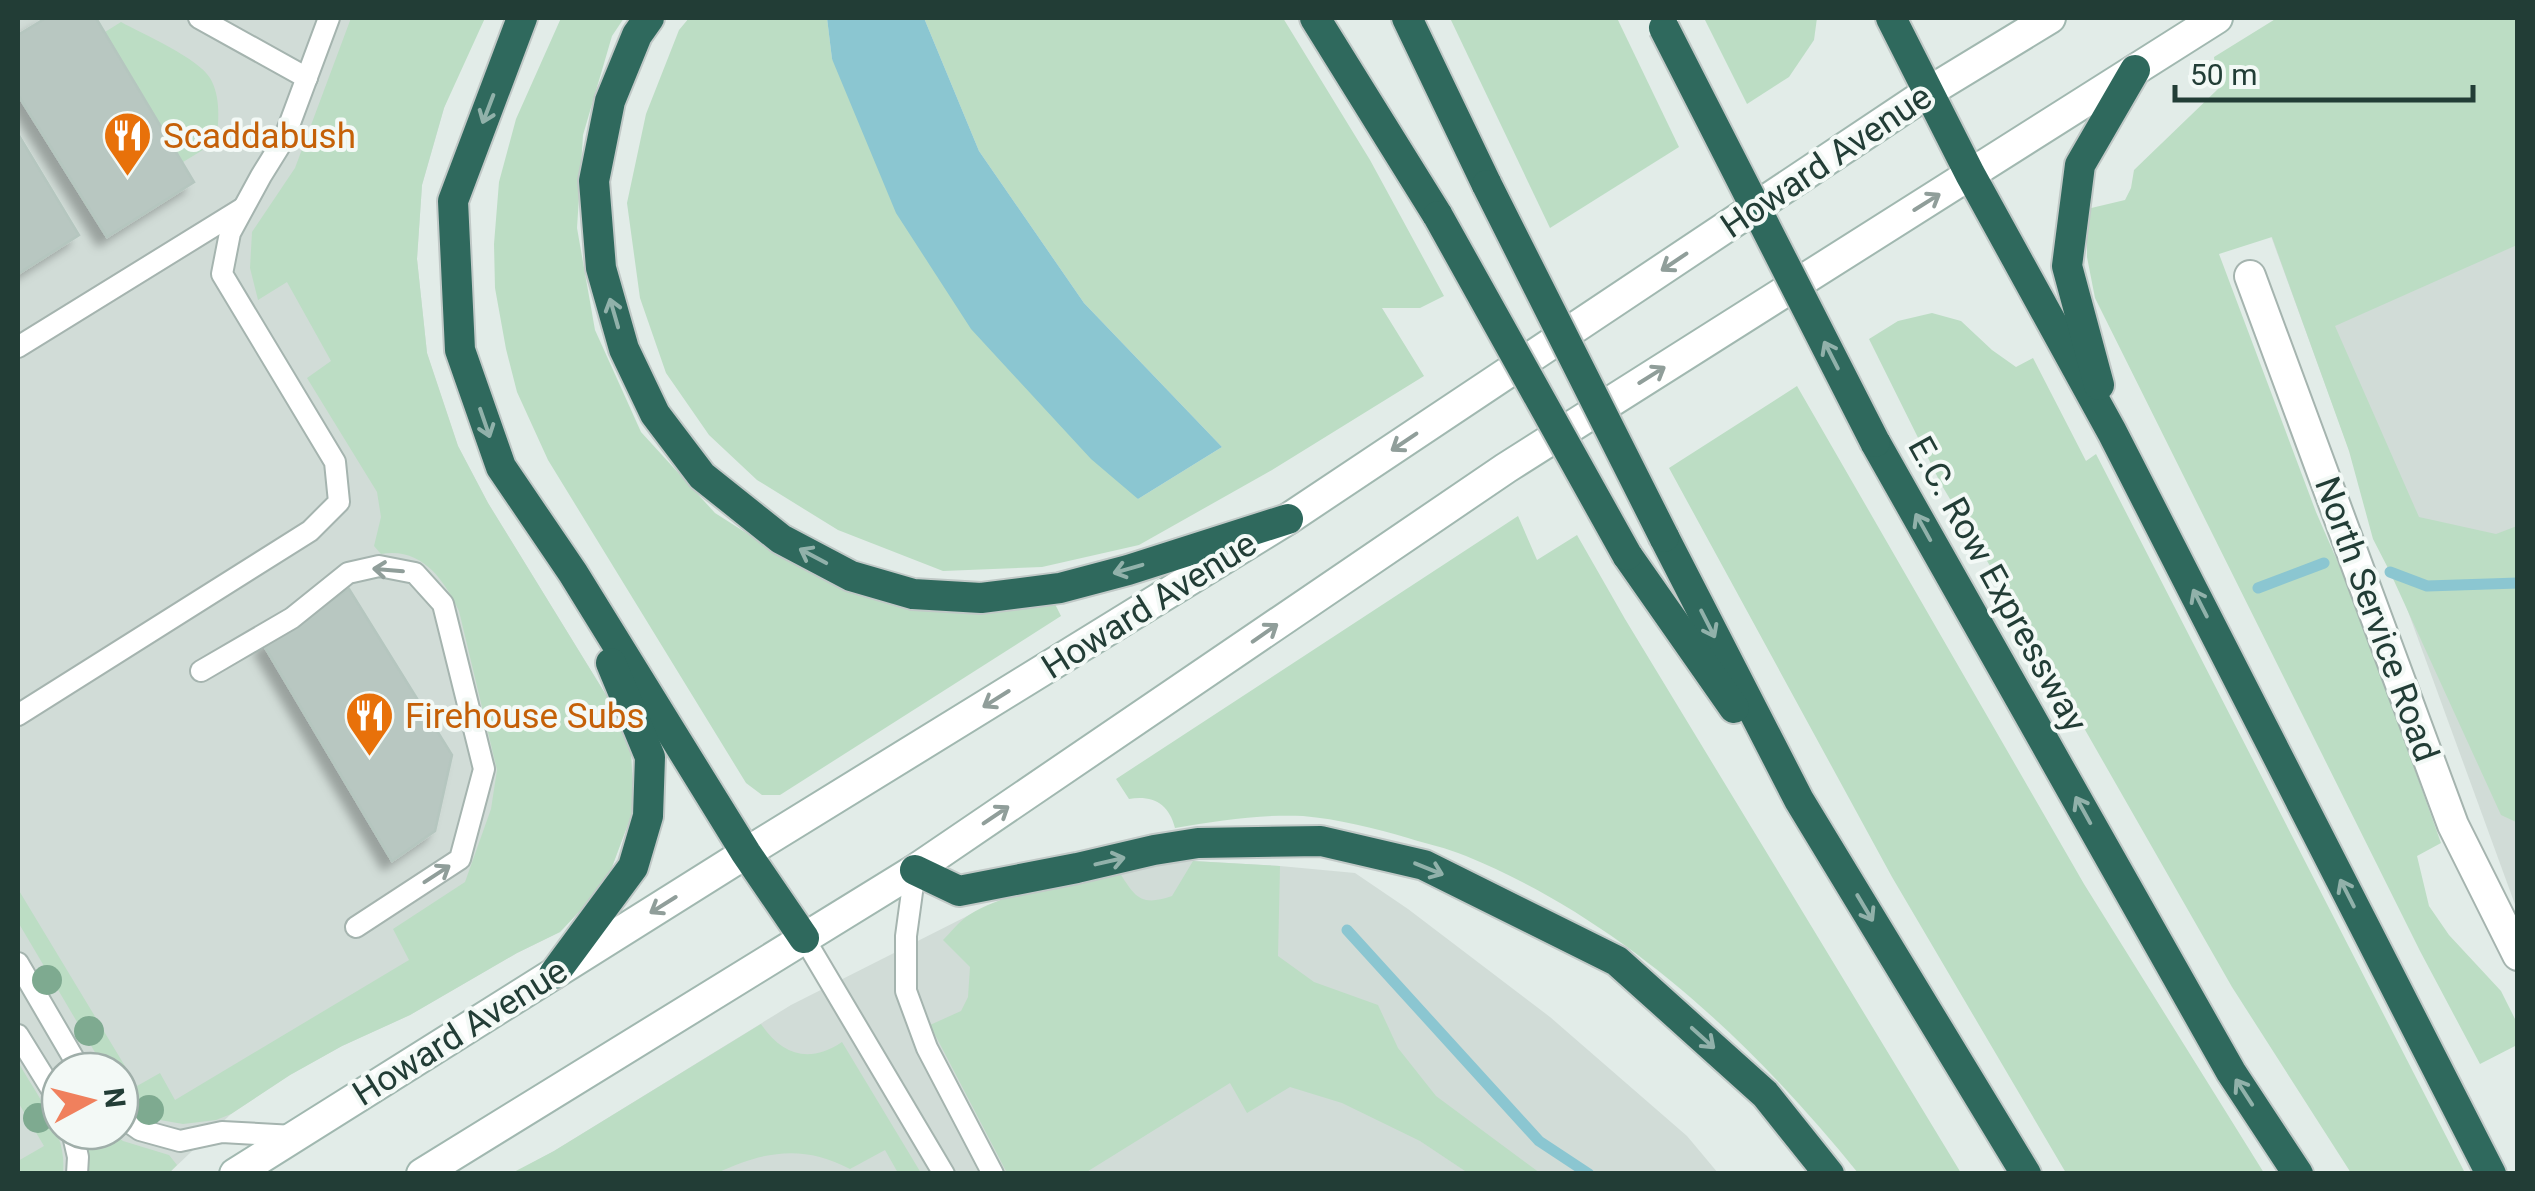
<svg xmlns="http://www.w3.org/2000/svg" width="2535" height="1191" font-family="Roboto,sans-serif">
<style>
.built{fill:#d1dcd7;fill-rule:evenodd}
.green{fill:#bcddc4}
.water{fill:#8bc6d1}
.lines{fill:none;stroke-linecap:round;stroke-linejoin:round}
.stream{stroke:#8bc6d1;stroke-width:11}
.building{fill:#b8c7c1;stroke:#b5c6bf;stroke-width:2.5;filter:url(#shadow)}
.lane-casing{stroke:#a5b4af;stroke-width:24}
.street-casing{stroke:#a5b4af;stroke-width:34}
.secondary-casing{stroke:#a1b8b0;stroke-width:34}
.highway-casing{stroke:#c1c9c7;stroke-width:34}
.lane{stroke:#fff;stroke-width:20}
.street{stroke:#fff;stroke-width:30}
.secondary{stroke:#fff;stroke-width:30}
.highway{stroke:#2f695d;stroke-width:30}
.highway-bridge-casing{stroke:#c1c9c7;stroke-width:34;stroke-linecap:butt}
.highway-bridge{stroke:#2f695d;stroke-width:30}
.tree{fill:#7eaa90}
.oneway{stroke:#91b1aa}
.oneway2{stroke:#909e9a}
.labels{text-anchor:middle;stroke-width:8;stroke-linejoin:round;paint-order:stroke}
.food-label{font-size:35px;fill:#c56008;stroke:#f3f9f6;text-anchor:start}
.street-label{font-size:35px;fill:#223d36;stroke:#f3f9f6}
</style>
<defs>
<filter id="shadow"><feDropShadow dx="-9" dy="9" stdDeviation="5" flood-color="#0004"/></filter>
</defs>
<rect width="100%" height="100%" fill="#e2ece8"/>
<g class="built">
<path d="M18 18H477L444 108 422 185 417 259 427 353 458 446 488 503 630 734 634 808 606 883 560 932 517 953 410 1015 342 1046 290 1075 231 1114 169 1173H18ZM60 1071H120V1131H60Z"/>
<polygon points="2517,164 2517,910 2271,236"/>
<polygon points="1193,861 1280,866 1355,873 1408,909 1550,1017 1687,1136 1718,1173 512,1174 554,1151 791,1005 993,903 1094,872"/>
</g>
<g class="green">
<path d="M351 18H485L444 108 422 185 417 259 427 353 458 446 488 503 630 734 634 808 606 883 560 932 517 953 410 1015 342 1046 290 1075 231 1114 216 1120 183 1124 160 1120 140 1111 120 1091V1071H106L18 922V889L137 1086 160 1073 175 1100 409 960 393 929 465 882 491 809 497 770 459 611C444 579 421 547 381 554L374 546 381 517 377 492 307 378 331 361 287 282 258 300 250 268 252 232 295 168Z"/>
<polygon points="561,18 624,18 612,36 583,135 577,228 595,330 641,432 715,513 806,571 908,605 974,610 1014,609 1055,604 1061,616 780,795 762,795 746,783 548,460 517,392 506,349 495,288 494,244 499,182 516,119"/>
<polygon points="689,18 827,18 832,59 1138,499 1222,447 1084,303 979,151 924,18 1283,18 1370,160 1444,296 1420,308 1382,308 1424,376 1272,470 1139,545 1042,567 943,571 838,530 757,480 709,435 666,373 640,298 627,203 646,114 679,30"/>
<polygon points="1450,18 1617,18 1679,147 1550,228"/>
<polygon points="1704,18 1817,18 1814,40 1789,77 1747,104"/>
<polygon points="2277,18 2517,18 2517,245 2335,326 2419,517 2496,534 2517,526 2517,826 2516,822 2501,815 2390,572 2373,539 2349,451 2272,237 2219,254 2316,512 2356,604 2441,843 2417,856 2429,906 2449,935 2501,991 2517,1023 2517,1045 2480,1064 2420,951 2095,298 2087,257 2087,209 2125,200 2131,188 2134,170 2218,89 2214,57"/>
<path d="M121 22C143 34 198 58 210 78 221 96 219 123 216 142L183 162 105 32Z"/>
<polygon points="1932,313 1961,321 1992,350 2016,367 2033,358 2086,461 2096,454 2465,1173 2351,1173 2232,987 2020,616 1941,484 1869,339 1898,321"/>
<polygon points="1797,386 2084,884 2264,1173 2066,1173 1892,877 1669,468"/>
<path d="M1518 516 1537 560 1577 535 1625 619 1961 1173H1858C1752 1042 1624 921 1466 856 1447 848 1427 844 1408 838 1374 828 1338 819 1303 816 1261 814 1217 821 1175 828 1169 804 1153 795 1129 799L1116 779Z"/>
<path d="M1193 861 1280 866 1278 956 1314 982 1378 1005 1398 1048 1436 1096 1540 1173H1468L1420 1141 1342 1103 1290 1087 1247 1113 1230 1083 1085 1173H1007L930 1025 961 1011 968 997 970 967 943 940C951 932 958 923 966 917 992 897 1084 873 1118 870 1135 897 1140 907 1172 896Z"/>
<path d="M761 1024C782 1055 809 1064 842 1042L921 1173H898L885 1150 850 1169C803 1144 764 1151 717 1173H512L554 1151Z"/>
<path d="M18 1062C36 1094 68 1134 63 1173H21L18 1161 44 1146 18 1102Z"/>
<polygon points="83,1131 110,1131 123,1141 169,1155 177,1165 169,1173 88,1173"/>
</g>
<polygon class="water" points="827,18 924,18 979,151 1084,303 1222,447 1138,499 1091,459 971,329 896,213 832,59"/>
<g class="lines">
<g class="stream">
<polyline points="2390,572 2427,586 2518,583"/>
<polyline points="2258,588 2324,563"/>
<polyline points="1347,930 1539,1141 1589,1174"/>
</g>
</g>
<g class="building">
<polygon points="46,18 96,18 194,182 107,237 18,95 18,35"/>
<polygon points="18,134 79,235 18,274"/>
<polygon points="349,589 452,755 435,831 392,861 263,644"/>
</g>
<g class="lines">
<defs>
<g id="lane">
<polyline points="199,18 307,78"/>
<polyline points="18,347 243,208"/>
<polyline points="201,671 292,618 348,573 379,566 415,573 443,604 484,769 460,859 356,927"/>
<polyline points="18,715 310,531 339,502 335,462 222,274 230,233 261,176 284,139 329,18"/>
<polyline points="915,870 906,936 906,991 927,1048 993,1174"/>
<polyline points="804,938 944,1174"/>
<polyline points="18,963 81,1071"/>
<polyline points="18,1035 60,1103"/>
<polyline points="120,1116 140,1130 180,1141 222,1132 294,1136"/>
<polyline points="72,1131 78,1157 77,1174"/>
</g>
<polyline id="street" points="2250,276 2453,825 2518,955"/>
<g id="secondary">
<polyline points="235,1174 746,853 1288,519 1930,91 2050,18"/>
<polyline points="422,1174 915,870 1506,468 2217,18"/>
</g>
<g id="highway">
<polyline points="522,18 453,201 460,350 501,467 573,573 746,853 804,938"/>
<polyline points="649,18 637,35 610,101 594,181 601,268 624,349 655,414 702,476 781,539 851,576 913,594 981,598 1060,588 1128,570 1288,519"/>
<polyline points="1315,18 1438,216"/>
<polyline points="1407,18 1487,185"/>
<polyline points="1891,18 1970,174 2112,432 2491,1174"/>
<polyline points="2099,385 2067,266 2080,165 2135,70"/>
<polyline points="1875,442 2231,1072 2298,1174"/>
<polyline points="1664,537 1799,800 2026,1174"/>
<polyline points="1627,555 1734,708"/>
<polyline points="915,870 959,891 1077,868 1154,850 1198,843 1321,841 1424,865 1617,961 1765,1094 1829,1174"/>
<polyline points="554,974 633,867 648,816 650,757 611,663"/>
</g>
</defs>
<use href="#lane" class="lane-casing"/>
<use href="#street" class="street-casing"/>
<use href="#secondary" class="secondary-casing"/>
<use href="#highway" class="highway-casing"/>
<use href="#lane" class="lane"/>
<use href="#street" class="street"/>
<use href="#secondary" class="secondary"/>
<use href="#highway" class="highway"/>
<defs>
<g id="highway-bridge">
<polyline points="1664,28 1875,442"/>
<polyline points="1487,185 1664,537"/>
<polyline points="1438,216 1627,555"/>
</g>
</defs>
<use href="#highway-bridge" class="highway-bridge-casing"/>
<use href="#highway-bridge" class="highway-bridge"/>
</g>
<g class="tree">
<circle cx="47" cy="980" r="15"/>
<circle cx="89" cy="1031" r="15"/>
<circle cx="149" cy="1110" r="15"/>
<circle cx="38" cy="1118" r="15"/>
</g>
<defs><path id="oneway-shaft" d="M-6 0H5M1.5-3L5.5 0L1.5 3" fill="none" stroke-width="1.6" stroke-linecap="round" stroke-linejoin="round" transform="scale(2.5)"/></defs>
<g class="oneway">
<use href="#oneway-shaft" transform="translate(488 109) rotate(111)"/>
<use href="#oneway-shaft" transform="translate(614 313) rotate(-106)"/>
<use href="#oneway-shaft" transform="translate(1831 355) rotate(-117)"/>
<use href="#oneway-shaft" transform="translate(485 423) rotate(71)"/>
<use href="#oneway-shaft" transform="translate(1923 527) rotate(-119)"/>
<use href="#oneway-shaft" transform="translate(813 556) rotate(-152)"/>
<use href="#oneway-shaft" transform="translate(1128 569) rotate(164)"/>
<use href="#oneway-shaft" transform="translate(2200 603) rotate(-117)"/>
<use href="#oneway-shaft" transform="translate(1708 624) rotate(63)"/>
<use href="#oneway-shaft" transform="translate(2083 810) rotate(-119)"/>
<use href="#oneway-shaft" transform="translate(1110 861) rotate(-13)"/>
<use href="#oneway-shaft" transform="translate(1429 869) rotate(22)"/>
<use href="#oneway-shaft" transform="translate(2347 893) rotate(-117)"/>
<use href="#oneway-shaft" transform="translate(1865 908) rotate(59)"/>
<use href="#oneway-shaft" transform="translate(1703 1038) rotate(42)"/>
<use href="#oneway-shaft" transform="translate(2244 1092) rotate(-123)"/>
</g>
<g class="oneway2">
<use href="#oneway-shaft" transform="translate(1927 202) rotate(-32)"/>
<use href="#oneway-shaft" transform="translate(1674 262) rotate(146)"/>
<use href="#oneway-shaft" transform="translate(1652 375) rotate(-32)"/>
<use href="#oneway-shaft" transform="translate(1404 442) rotate(146)"/>
<use href="#oneway-shaft" transform="translate(388 570) rotate(-175)"/>
<use href="#oneway-shaft" transform="translate(1265 633) rotate(-35)"/>
<use href="#oneway-shaft" transform="translate(996 699) rotate(148)"/>
<use href="#oneway-shaft" transform="translate(996 815) rotate(-34)"/>
<use href="#oneway-shaft" transform="translate(437 874) rotate(-33)"/>
<use href="#oneway-shaft" transform="translate(663 905) rotate(148)"/>
</g>
<defs>
<symbol id="restaurant-pin" viewBox="-11 -11 22 30"><path d="M0 17L-7.5 6A9.5 9.5 0 1 1 7.5 6Z" fill="#e8710a" stroke="#f3f9f6"/><path d="M-5-6h1v4h1v-4h1v4h1v-4h1v5L-1.5 .5V6h-2V.5L-5-1ZM5-6V6H3V1.5H1.5Q1.5-4 5-6Z" fill="#fff"/></symbol>
</defs>
<g fill-rule="evenodd">
<use href="#restaurant-pin" x="100" y="108" width="55" height="75"/>
<use href="#restaurant-pin" x="342" y="688" width="55" height="75"/>
</g>
<g class="labels">
<g class="food-label">
<text x="163" y="148">Scaddabush</text>
<text x="405" y="728">Firehouse Subs</text>
</g>
<g class="street-label">
<text transform="translate(1826 161) rotate(-34)" y="12">Howard Avenue</text>
<text transform="translate(1998 584) rotate(61)" y="12">E.C. Row Expressway</text>
<text transform="translate(1149 605) rotate(-32)" y="12">Howard Avenue</text>
<text transform="translate(2377 619) rotate(70)" y="12">North Service Road</text>
<text transform="translate(460 1032) rotate(-32)" y="12">Howard Avenue</text>
</g>
</g>
<rect width="2535" height="1191" fill="none" stroke="#223d36" stroke-width="40"/>
<g transform="translate(90 1101) rotate(83)"><circle r="48" fill="#f3f9f6" stroke="#9faea9" stroke-width="2.5"/>
<path d="M0-8L18 38L0 25L-18 38Z" fill="#f0805d"/>
<text y="-15" font-size="28" font-weight="bold" text-anchor="middle" fill="#223d36">N</text>
</g>
<path d="M2175 85v15h298v-15" fill="none" stroke="#223d36" stroke-width="5"/>
<text x="2190" y="85" font-size="30" fill="#223d36" stroke="#f3f9f6" stroke-width="8" paint-order="stroke">50 m</text>
</svg>
